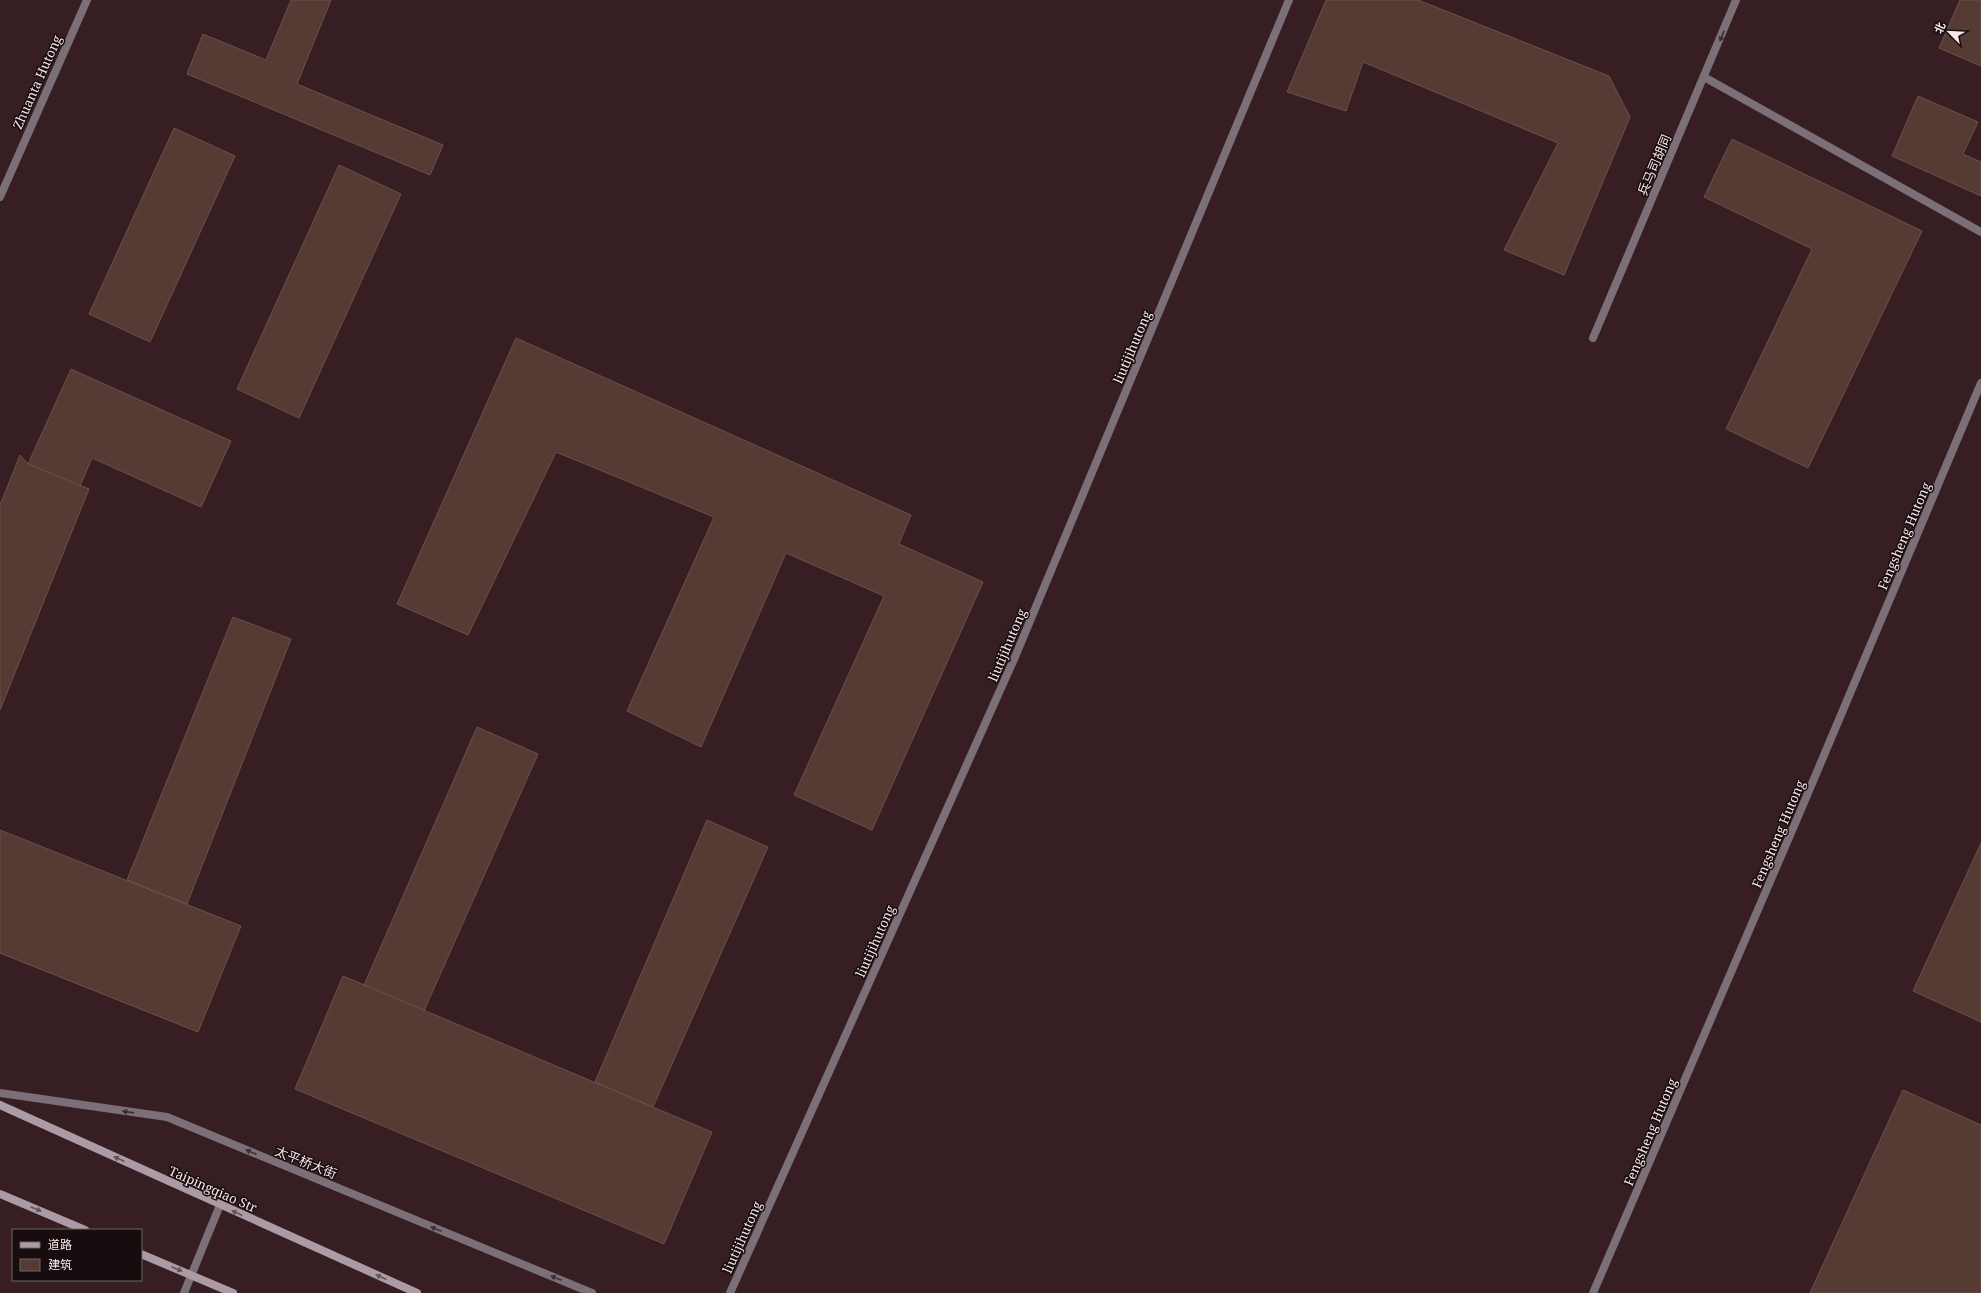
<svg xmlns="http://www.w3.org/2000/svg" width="1981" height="1293" font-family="'Noto Serif','Noto Sans SC',serif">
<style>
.building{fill:#553b34;stroke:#6c5149}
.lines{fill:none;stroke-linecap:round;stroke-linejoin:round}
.service{stroke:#7b7078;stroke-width:8}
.minor{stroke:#7b7078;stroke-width:8}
.secondary{stroke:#ac9ba6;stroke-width:8}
.oneway{fill:#3a2f33}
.oneway2{fill:#62545a}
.labels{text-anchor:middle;stroke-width:3;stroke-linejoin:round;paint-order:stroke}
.street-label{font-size:13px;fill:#fae9eb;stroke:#170c0e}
</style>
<rect width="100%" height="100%" fill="#361e23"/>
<g class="building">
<polygon points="291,0 331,0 297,84 443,145 430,175 187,74 203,34 266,60"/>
<polygon points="1326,0 1418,0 1609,76 1630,117 1564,275 1504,250 1558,143 1363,62 1346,111 1287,92"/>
<polygon points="1960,0 1981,0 1981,66 1939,48"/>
<polygon points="1918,96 1978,122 1963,154 1981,162 1981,196 1892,156"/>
<polygon points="174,128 235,156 150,342 89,314"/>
<polygon points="1732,139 1922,231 1808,468 1726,429 1812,249 1704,197"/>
<polygon points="339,165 401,194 299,418 237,389"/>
<polygon points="516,338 911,515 899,544 983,582 872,830 794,795 884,596 786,553 701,747 627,711 714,517 556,452 468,635 397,604"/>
<polygon points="71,369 231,441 201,507 92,458 80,486 28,464"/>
<polygon points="20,455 28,464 89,489 0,710 0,505"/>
<polygon points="233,617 291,639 187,904 127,880"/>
<polygon points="477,727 538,754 424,1011 364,985"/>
<polygon points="707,820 768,847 653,1107 595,1082"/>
<polygon points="0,830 241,926 198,1032 0,953"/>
<polygon points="1981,843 1981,1022 1913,991"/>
<polygon points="343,976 712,1132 664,1244 295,1089"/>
<polygon points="1903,1090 1981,1125 1981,1293 1810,1293"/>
</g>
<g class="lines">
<g class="service">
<polyline points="1704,77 1981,232"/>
<polyline points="0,197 87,0"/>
<polyline points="1593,338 1736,0"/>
<polyline points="0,1093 167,1117 592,1293"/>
</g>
<g class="minor">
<polyline points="184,1293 220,1205"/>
<polyline points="730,1293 1015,657 1289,0"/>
<polyline points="1593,1293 1800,812 1981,383"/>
</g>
<g class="secondary">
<polyline points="0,1105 417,1293"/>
<polyline points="0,1194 85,1230"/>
<polyline points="141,1254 233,1293"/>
</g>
</g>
<defs><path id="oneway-solid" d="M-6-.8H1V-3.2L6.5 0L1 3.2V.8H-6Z"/></defs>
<g class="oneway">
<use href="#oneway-solid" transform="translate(1722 36) rotate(112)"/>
<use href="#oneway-solid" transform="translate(128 1112) rotate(-172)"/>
<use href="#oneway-solid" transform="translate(251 1152) rotate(-158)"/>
<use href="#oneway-solid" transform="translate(436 1229) rotate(-158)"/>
<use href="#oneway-solid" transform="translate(556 1278) rotate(-158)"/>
</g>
<g class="oneway2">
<use href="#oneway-solid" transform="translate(119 1159) rotate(-156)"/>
<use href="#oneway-solid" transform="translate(36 1209) rotate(23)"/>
<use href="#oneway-solid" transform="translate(237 1213) rotate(-156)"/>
<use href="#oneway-solid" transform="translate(177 1269) rotate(23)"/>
<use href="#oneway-solid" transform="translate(381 1277) rotate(-156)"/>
</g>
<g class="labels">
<g class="street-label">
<text transform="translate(37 82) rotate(-66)" y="5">Zhuanta Hutong</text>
<text transform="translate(1654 165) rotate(-67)" y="5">兵马司胡同</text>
<text transform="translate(1132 347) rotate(-67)" y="5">liutijihutong</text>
<text transform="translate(1904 536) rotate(-67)" y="5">Fengsheng Hutong</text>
<text transform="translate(1007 645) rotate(-67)" y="5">liutijihutong</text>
<text transform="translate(1778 834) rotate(-67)" y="5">Fengsheng Hutong</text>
<text transform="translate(875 941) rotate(-66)" y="5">liutijihutong</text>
<text transform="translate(1650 1132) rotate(-67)" y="5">Fengsheng Hutong</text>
<text transform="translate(306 1162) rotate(22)" y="5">太平桥大街</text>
<text transform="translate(213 1189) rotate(24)" y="5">Taipingqiao Str</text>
<text transform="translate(742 1237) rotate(-66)" y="5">liutijihutong</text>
</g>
</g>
<rect x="12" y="1229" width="130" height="52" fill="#170c0e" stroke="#726466"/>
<rect x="20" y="1242" width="20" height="6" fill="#ac9ba6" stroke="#726466"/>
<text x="48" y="1249" font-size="12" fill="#fae9eb">道路</text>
<rect x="20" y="1259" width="20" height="12" fill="#553b34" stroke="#726466"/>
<text x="48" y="1269" font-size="12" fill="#fae9eb">建筑</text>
<g transform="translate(1949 32) rotate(294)" stroke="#170c0e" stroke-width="3" paint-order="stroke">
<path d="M0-3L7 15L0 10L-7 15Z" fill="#fae9eb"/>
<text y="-6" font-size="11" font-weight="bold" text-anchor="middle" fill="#fae9eb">北</text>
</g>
</svg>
